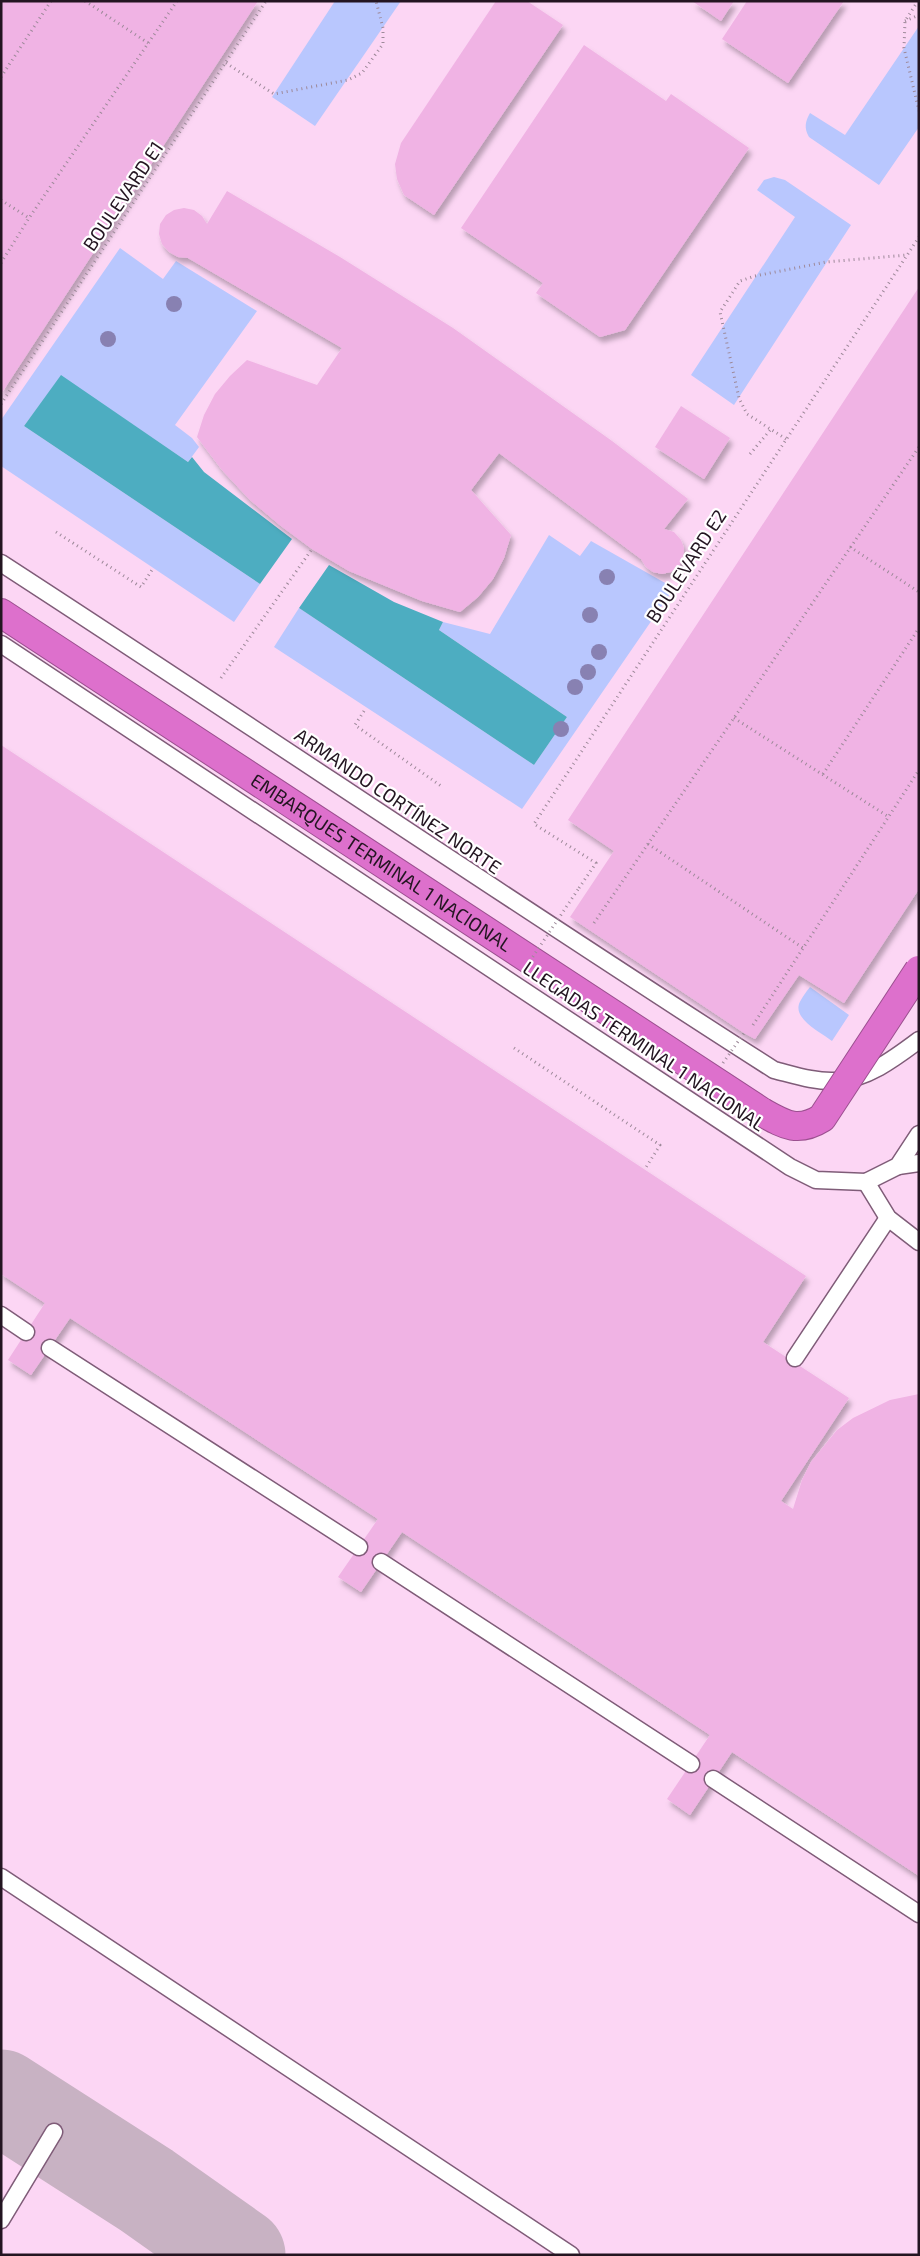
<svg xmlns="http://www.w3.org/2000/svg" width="920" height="2256" font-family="'Exo 2',sans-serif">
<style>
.built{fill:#fcd6f4}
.green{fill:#b9c7fe}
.water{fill:#4dadc1}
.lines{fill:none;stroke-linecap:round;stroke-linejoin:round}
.taxiway{stroke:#c8b2c3;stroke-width:95}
.building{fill:#f0b3e4;filter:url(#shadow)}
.lane-casing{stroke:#7f5c78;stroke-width:19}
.highway-casing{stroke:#9c5090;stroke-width:30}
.path{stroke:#9d8999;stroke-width:3;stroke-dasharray:1 4;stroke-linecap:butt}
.lane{stroke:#fff;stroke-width:16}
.highway{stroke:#dd70cc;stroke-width:28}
.highway-bridge-casing{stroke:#9c5090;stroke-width:30;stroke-linecap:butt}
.path-bridge{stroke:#9d8999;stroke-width:3;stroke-dasharray:1 4;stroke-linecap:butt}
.highway-bridge{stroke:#dd70cc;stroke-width:28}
.tree{fill:#8881b2}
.labels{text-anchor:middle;stroke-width:4.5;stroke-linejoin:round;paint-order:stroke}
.street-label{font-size:19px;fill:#231521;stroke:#fff}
</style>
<defs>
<filter id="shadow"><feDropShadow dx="3" dy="5.5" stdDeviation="2.5" flood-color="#0004"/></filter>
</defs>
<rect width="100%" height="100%" fill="#fbe2f5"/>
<rect class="built" x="1" y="1" width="918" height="2254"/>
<g class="green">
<polygon points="335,1 401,1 315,126 272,97"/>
<path d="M919 26V127L879 185 809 137C804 128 805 122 810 113L845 135Z"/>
<polygon points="774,177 785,180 851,225 734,405 691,375 795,217 757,190 764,180"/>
<polygon points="120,248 163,279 176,261 257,311 175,425 192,438 199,447 188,462 61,376 24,426 260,584 234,622 1,466 1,420"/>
<polygon points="549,535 580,556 591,541 674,588 522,809 274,647 299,608 534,765 567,717 439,630 443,622 490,634"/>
<path d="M810 987 849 1015 832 1041C822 1033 794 1020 799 1004 801 999 806 992 810 987Z"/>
</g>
<g class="water">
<polygon points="61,375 188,462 192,457 204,472 292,539 260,584 24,426"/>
<polygon points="329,565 394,602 443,622 439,630 567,717 534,765 299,608"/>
</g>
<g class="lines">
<polyline class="taxiway" points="1,2097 146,2190 238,2255"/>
</g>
<g class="building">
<polygon points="1,1 258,1 1,394"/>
<polygon points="496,1 527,1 563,25 434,215 404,195 397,179 395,164 401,143"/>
<polygon points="692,1 734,1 721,21"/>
<polygon points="747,1 844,1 788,83 722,39"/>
<polygon points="584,45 666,101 671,94 749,148 625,330 600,337 536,293 543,283 461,228"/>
<polygon points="227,191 340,257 453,328 612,441 688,499 664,529 674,532 681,540 684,548 683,559 678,567 671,572 662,574 653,572 646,567 641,559 499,453 471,490 511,535 504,558 493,579 478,597 460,612 422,601 349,571 312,549 281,526 250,500 222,470 197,437 204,415 215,394 230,376 247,360 317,385 342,348 188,258 178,257 169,252 162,244 159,234 160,224 166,215 174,210 184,208 194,210 202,216 207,224"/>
<polygon points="919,287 919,889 844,1003 799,975 755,1039 744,1033 570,917 614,851 568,820"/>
<polygon points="681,406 730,438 704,479 655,447"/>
<polygon points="1,745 806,1276 763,1342 849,1398 781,1501 793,1509 802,1480 811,1462 837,1430 853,1418 890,1400 919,1394 919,1876 732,1752 690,1815 667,1799 710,1735 402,1532 361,1592 338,1577 378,1519 70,1318 31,1375 8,1360 45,1303 1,1274"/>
</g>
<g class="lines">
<defs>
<g id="lane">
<path d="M1 563C260 731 514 904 774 1070 794 1075 815 1082 835 1081 866 1080 895 1058 919 1040"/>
<polyline points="1,644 790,1167 816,1180 866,1182 898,1166 919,1134"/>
<polyline points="898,1166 919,1163"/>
<polyline points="866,1182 888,1218 919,1242"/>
<polyline points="1,1315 26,1332"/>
<polyline points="50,1348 359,1547"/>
<polyline points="795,1358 888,1218"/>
<polyline points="381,1562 691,1764"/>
<polyline points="713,1779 919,1914"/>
<polyline points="1,1877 571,2255"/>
<polyline points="1,2220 54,2132"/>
</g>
<g id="highway">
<path id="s1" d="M1 613 762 1112"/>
</g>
</defs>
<use href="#lane" class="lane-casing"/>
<use href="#highway" class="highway-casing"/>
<g class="path">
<polyline points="85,1 148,43"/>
<polyline points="918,1 905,21 904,48 919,111"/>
<polyline points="905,21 919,15"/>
<polyline points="226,63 274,94 348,80 362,73 383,44 383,28 376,1"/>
<polyline points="1,77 51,1"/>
<polyline points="1,200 29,218"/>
<polyline points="1,263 29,218 177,1"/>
<polyline points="1,404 266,1"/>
<polyline points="786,439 747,414 739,398 720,312 740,281 755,276 826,262 907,255"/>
<polyline points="750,454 771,429"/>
<polyline points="56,532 141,587 152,570"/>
<polyline points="850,547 919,592"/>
<polyline points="221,678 312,549"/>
<polyline points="364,711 355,725 441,786"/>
<polyline points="734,718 889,817"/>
<polyline points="823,774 919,628"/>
<polyline points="648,844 803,948"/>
<polyline points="579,888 596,863 534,824 919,237"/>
<polyline points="594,923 919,447"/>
<polyline points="753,1025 919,770"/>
<polyline points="514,1048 660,1145 645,1169"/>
</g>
<use href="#lane" class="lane"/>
<use href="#highway" class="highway"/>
<defs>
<path id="highway-bridge" d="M762 1112C785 1125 798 1133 822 1118L919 970"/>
</defs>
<use href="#highway-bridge" class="highway-bridge-casing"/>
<g class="path-bridge">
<polyline points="530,961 579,888"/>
<polyline points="723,1063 744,1033"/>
</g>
<use href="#highway-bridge" class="highway-bridge"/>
</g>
<g class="tree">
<circle cx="174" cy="304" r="8"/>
<circle cx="108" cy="339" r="8"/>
<circle cx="607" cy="577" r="8"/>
<circle cx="590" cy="615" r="8"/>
<circle cx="599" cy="652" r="8"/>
<circle cx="588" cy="672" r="8"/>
<circle cx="575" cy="687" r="8"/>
<circle cx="561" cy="729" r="8"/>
</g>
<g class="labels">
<g class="street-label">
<text transform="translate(123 196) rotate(-56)" y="7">BOULEVARD E1</text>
<text transform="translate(686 566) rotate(-57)" y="7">BOULEVARD E2</text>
<text transform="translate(398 801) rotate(34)" y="7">ARMANDO CORTÍNEZ NORTE</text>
<text dy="7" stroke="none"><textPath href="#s1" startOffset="455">EMBARQUES TERMINAL 1 NACIONAL</textPath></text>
<text transform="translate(644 1046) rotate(34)" y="7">LLEGADAS TERMINAL 1 NACIONAL</text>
</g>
</g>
<rect width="920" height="2256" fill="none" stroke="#231521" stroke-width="5"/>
</svg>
